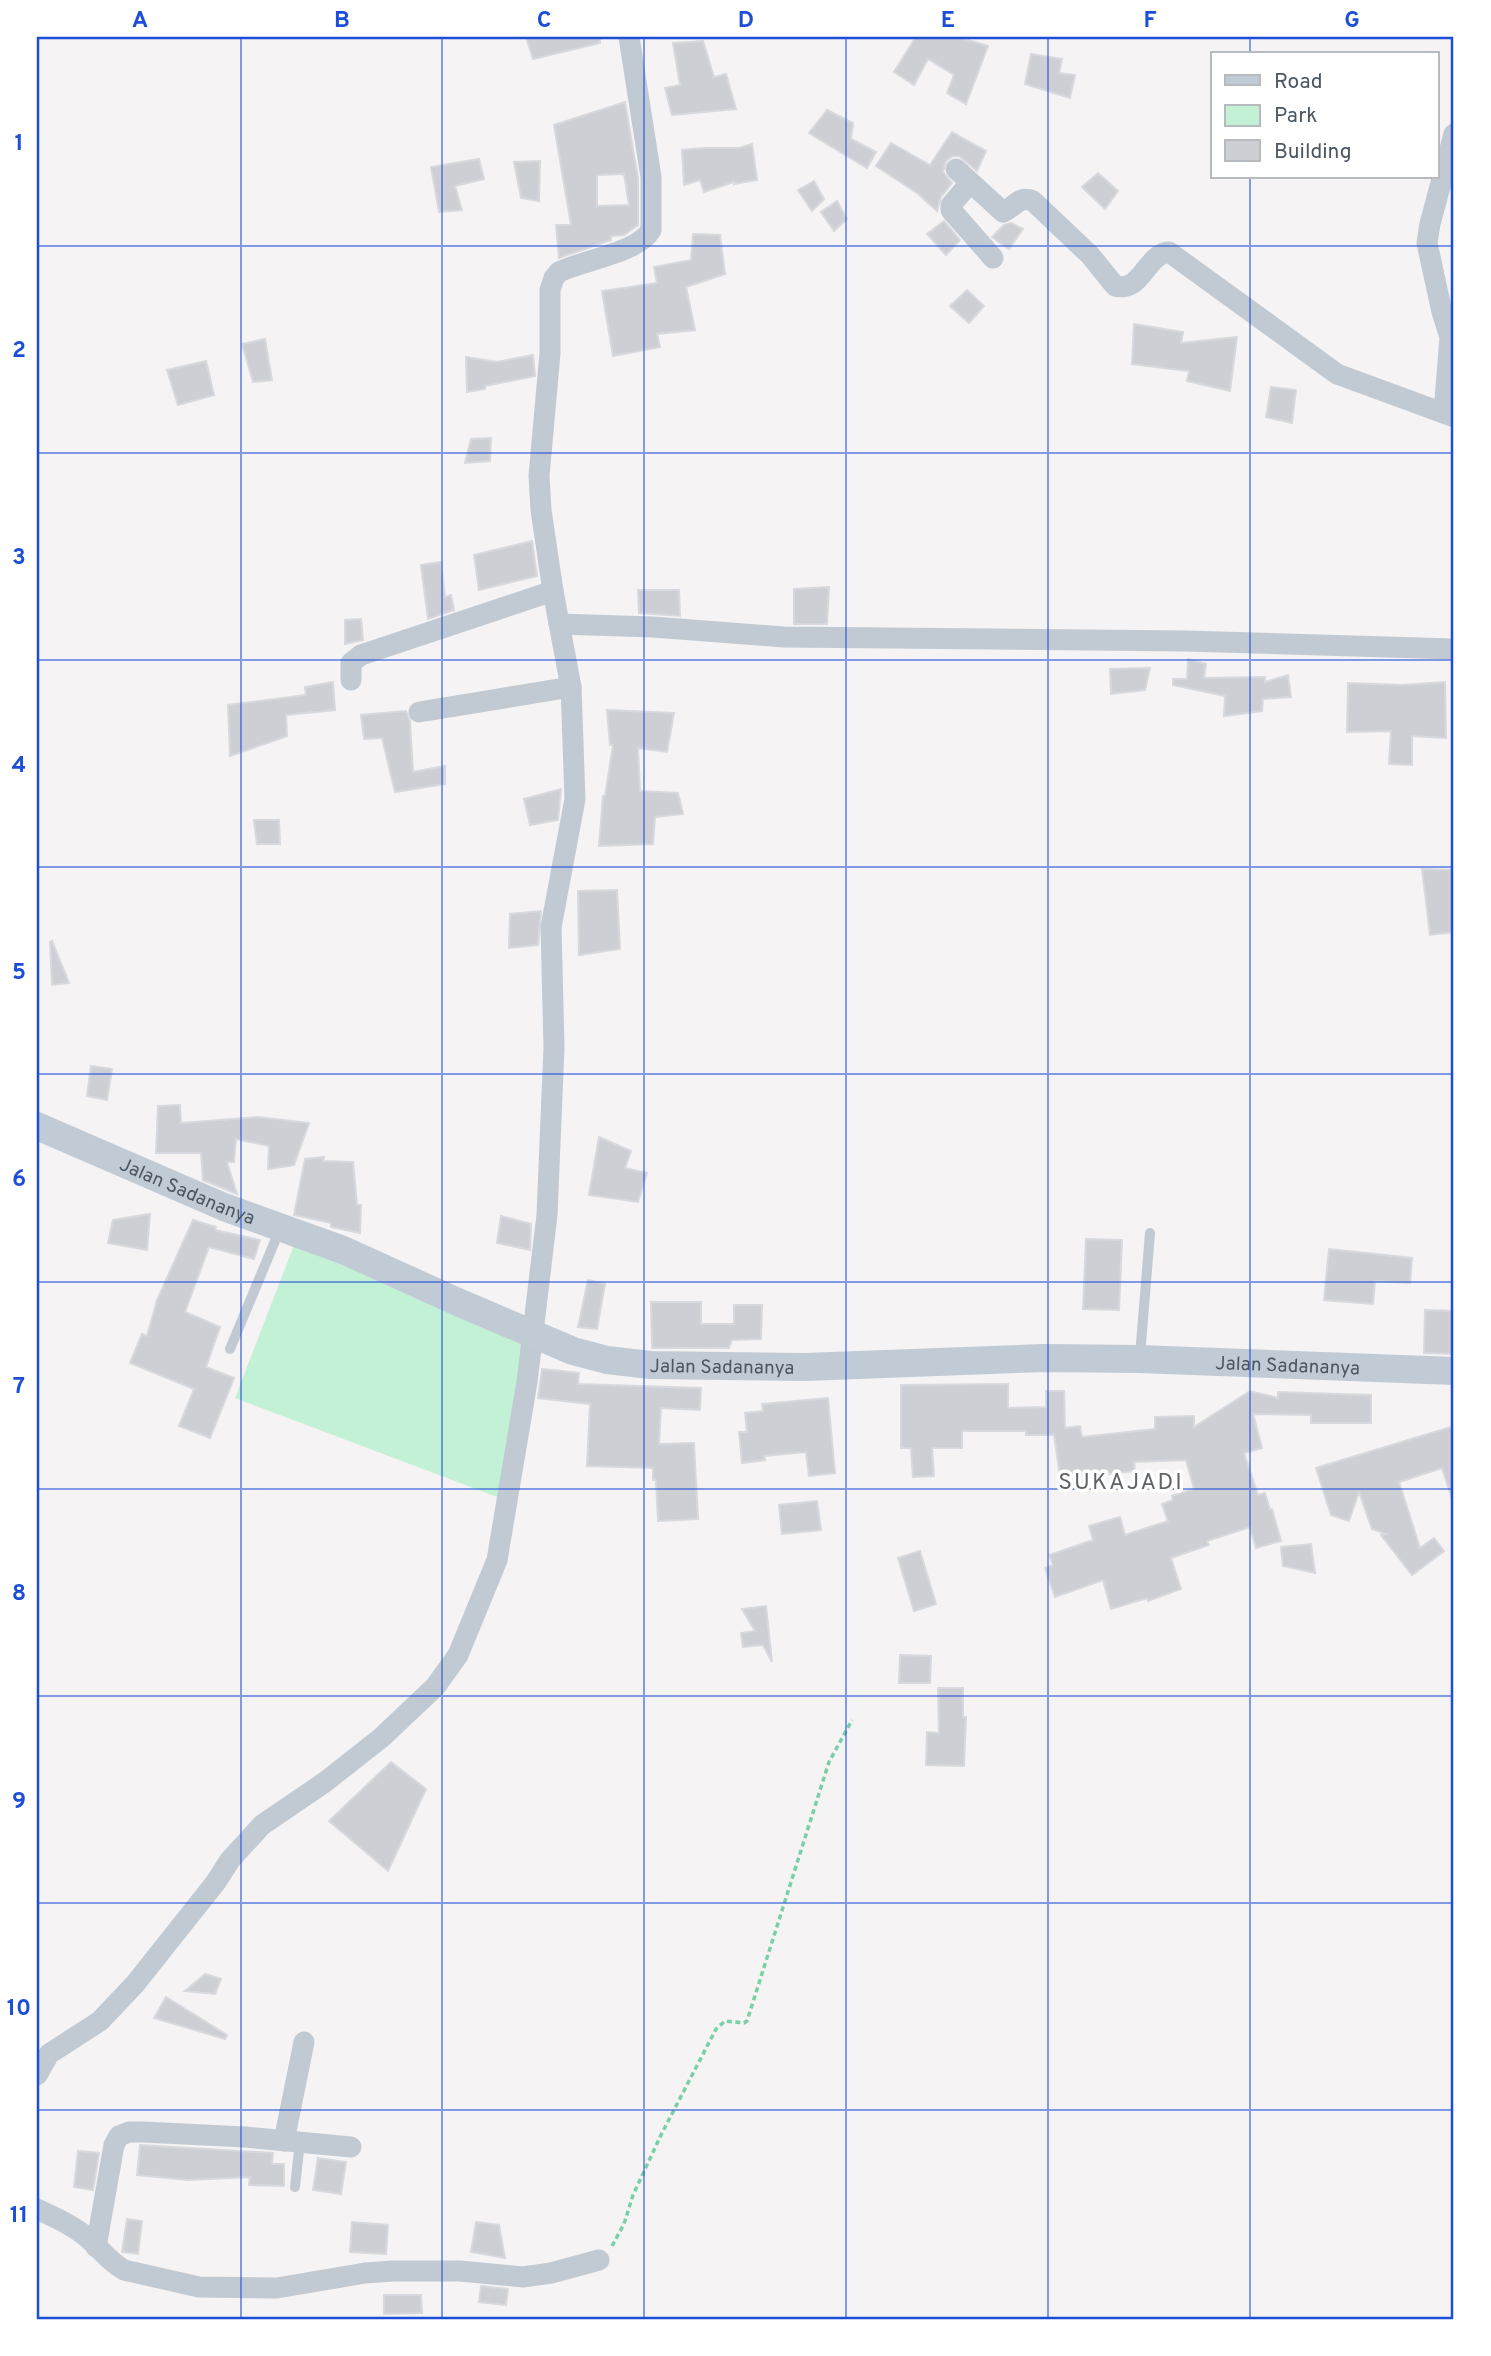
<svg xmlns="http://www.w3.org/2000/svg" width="1491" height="2356" font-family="Overpass,sans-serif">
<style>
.green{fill:#c3f1d5}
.building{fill:#cdcfd5;stroke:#d7d9de;stroke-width:2;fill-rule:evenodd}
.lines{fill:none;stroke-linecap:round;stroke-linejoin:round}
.path{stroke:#7ad0a6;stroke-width:3.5;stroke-dasharray:5 3.5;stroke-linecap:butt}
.lane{stroke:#c1cad2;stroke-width:10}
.street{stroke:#c1cad2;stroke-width:21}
.secondary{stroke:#c1cbd6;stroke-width:28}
.grid{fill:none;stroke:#1d4ed8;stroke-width:2;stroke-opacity:0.55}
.labels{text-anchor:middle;stroke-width:7;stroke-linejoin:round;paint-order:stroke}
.street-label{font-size:19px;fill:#4a5661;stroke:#fff}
.quarter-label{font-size:23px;letter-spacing:2px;fill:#5f6368;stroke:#fff}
.neatline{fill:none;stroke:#1d4ed8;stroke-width:2.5}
.grid-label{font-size:23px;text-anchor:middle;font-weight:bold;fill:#1d4ed8}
</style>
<rect width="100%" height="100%" fill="#f5f3f3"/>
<polygon class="green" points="296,1240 528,1346 500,1498 235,1398"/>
<g class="building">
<polygon points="526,37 600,37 600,43 533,59"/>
<polygon points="916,37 958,37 988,46 966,104 947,93 954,75 928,59 914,85 894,72"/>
<polygon points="703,41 714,77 726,74 736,109 672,115 665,88 680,85 673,43"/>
<polygon points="1031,54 1062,59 1059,73 1075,75 1070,98 1025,84"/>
<path d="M625 102 638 178V225L624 235 611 236V240L559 258 556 225H571L554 125ZM624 174 629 205 597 206V175Z"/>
<polygon points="827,110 853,123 851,139 876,152 867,168 809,133"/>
<polygon points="952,132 986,151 977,171 959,156 953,156 946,161 943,172 952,183 941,197 937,211 917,193 876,166 891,143 930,165"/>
<polygon points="752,144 757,180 734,184 734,182 704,192 700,180 684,185 682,150 704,148 739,148"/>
<polygon points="479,159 484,179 455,186 462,210 439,212 431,167"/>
<polygon points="540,161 539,201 521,198 514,162"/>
<polygon points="1098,173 1118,191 1105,209 1082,187"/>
<polygon points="814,181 824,199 812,211 798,190"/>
<polygon points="837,201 847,219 834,231 821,212"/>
<polygon points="944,221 960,240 946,255 927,234"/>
<polygon points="1011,223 1023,229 1009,249 992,237 1004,225"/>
<polygon points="693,234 720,235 725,274 686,287 695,330 657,334 660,347 613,356 602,291 657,283 654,267 691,260"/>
<polygon points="967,290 984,306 969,323 950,306"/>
<polygon points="1134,324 1183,332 1181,343 1237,337 1230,391 1187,381 1189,371 1132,364"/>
<polygon points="265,339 272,380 253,382 242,344"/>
<polygon points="533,355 535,376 485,386 485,389 467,392 466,357 497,362"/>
<polygon points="206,361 214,395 178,405 167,370"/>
<polygon points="1271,387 1296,390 1292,423 1266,417"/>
<polygon points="491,438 490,461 465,463 471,439"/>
<polygon points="532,541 537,576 479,590 474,555"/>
<polygon points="441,562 445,597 451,595 454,610 428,619 421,565"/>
<polygon points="829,587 827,624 794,624 794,589"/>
<polygon points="638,590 679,590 680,616 639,613"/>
<polygon points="361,619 363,640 345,644 345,620"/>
<polygon points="1188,659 1206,664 1204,678 1265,677 1265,682 1288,675 1291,697 1263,699 1262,711 1224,716 1225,696 1173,685 1173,679 1187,679"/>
<polygon points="1150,668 1145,690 1111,694 1110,669"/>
<polygon points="333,682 335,710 286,715 287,736 230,756 228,705 306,695 305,687"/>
<polygon points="1445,682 1446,738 1412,736 1412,765 1389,764 1391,731 1347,732 1348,683 1402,685"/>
<polygon points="607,710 674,713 667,752 638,748 640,791 678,793 683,814 655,817 653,844 599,846 603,796 605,796 613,745 610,745"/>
<polygon points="406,711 410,721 413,772 445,766 445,784 395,792 382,738 364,739 361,715"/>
<polygon points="561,789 558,820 530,825 524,799"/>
<polygon points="254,820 279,820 280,844 257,844"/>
<polygon points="1422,869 1454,870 1454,932 1430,935"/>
<polygon points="617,890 620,949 579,955 578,891"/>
<polygon points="541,911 538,945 509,948 510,914"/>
<polygon points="52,941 69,983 52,985 50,942"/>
<polygon points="91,1066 112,1069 107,1100 87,1096"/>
<polygon points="180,1105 181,1123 258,1117 309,1123 294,1165 268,1169 269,1146 236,1139 234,1162 227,1162 237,1194 203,1180 201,1153 156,1153 158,1106"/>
<polygon points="599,1137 631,1151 625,1168 647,1173 638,1202 589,1195"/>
<polygon points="324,1157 323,1161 353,1162 357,1205 361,1205 360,1233 331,1227 331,1223 294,1215 305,1159"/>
<polygon points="150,1214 147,1250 108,1243 113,1220"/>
<polygon points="501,1216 531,1224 530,1250 497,1243"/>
<polygon points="193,1220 216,1227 215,1230 260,1240 254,1259 209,1247 185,1312 220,1327 206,1367 234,1378 210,1438 179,1426 194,1389 130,1363 142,1334 147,1336 157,1300"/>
<polygon points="1086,1239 1122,1240 1119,1310 1083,1309"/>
<polygon points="1329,1249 1412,1258 1410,1283 1375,1281 1373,1304 1324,1300"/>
<polygon points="588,1280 605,1284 597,1329 578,1327"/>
<polygon points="651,1302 701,1302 701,1324 734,1324 734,1305 762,1305 761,1339 732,1340 729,1348 652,1348"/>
<polygon points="1425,1310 1454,1311 1453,1354 1424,1353"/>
<polygon points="542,1369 579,1373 578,1384 701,1388 700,1410 661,1408 659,1444 694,1443 698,1519 658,1521 656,1480 653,1480 653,1468 587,1466 590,1404 538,1398"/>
<polygon points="1008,1384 1008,1408 1046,1407 1046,1391 1064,1391 1065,1428 1080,1426 1082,1437 1155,1429 1155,1417 1194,1416 1194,1427 1250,1391 1278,1398 1278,1392 1371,1395 1371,1423 1311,1423 1311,1415 1253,1414 1262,1448 1244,1453 1258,1495 1265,1493 1270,1510 1272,1509 1281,1541 1256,1548 1250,1527 1207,1541 1209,1545 1171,1558 1181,1589 1148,1601 1147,1598 1111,1609 1103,1580 1055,1597 1045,1568 1053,1565 1049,1555 1093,1540 1089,1526 1120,1517 1125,1535 1168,1521 1162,1504 1173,1500 1172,1496 1194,1489 1186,1460 1134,1462 1135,1471 1097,1475 1098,1485 1062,1490 1054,1435 1026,1435 1026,1431 962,1431 962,1448 932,1448 934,1476 913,1477 911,1448 901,1448 901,1385"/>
<polygon points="828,1398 835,1473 809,1476 806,1452 764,1456 765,1460 742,1463 739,1432 747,1432 745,1413 763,1411 762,1404"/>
<polygon points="1454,1426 1454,1495 1451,1496 1442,1468 1399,1482 1420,1548 1434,1538 1444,1551 1412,1575 1381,1535 1386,1534 1372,1529 1359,1492 1349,1521 1331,1515 1316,1468"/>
<polygon points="817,1501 821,1530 782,1534 779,1505"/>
<polygon points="1311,1544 1315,1573 1283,1566 1281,1547"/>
<polygon points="920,1551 936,1604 914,1611 898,1558"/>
<polygon points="766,1606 772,1662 763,1645 743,1647 741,1633 755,1631 742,1609"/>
<polygon points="900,1655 931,1656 930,1683 899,1683"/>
<polygon points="938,1688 963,1688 963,1717 966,1717 964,1766 926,1765 927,1732 939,1733"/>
<polygon points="391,1762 426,1789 388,1871 329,1821"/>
<polygon points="205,1974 221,1979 215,1994 185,1991"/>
<polygon points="166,1997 227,2035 225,2039 154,2018"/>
<polygon points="140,2145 273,2153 272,2164 284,2164 284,2186 249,2185 250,2177 188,2180 137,2175"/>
<polygon points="78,2151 99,2153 93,2190 74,2187"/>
<polygon points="318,2158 346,2162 341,2194 313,2190"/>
<polygon points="127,2219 142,2221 138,2254 122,2252"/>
<polygon points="352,2222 388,2225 386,2254 350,2252"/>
<polygon points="476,2222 499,2225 505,2258 471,2252"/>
<polygon points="481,2286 508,2289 506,2305 479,2302"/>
<polygon points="384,2295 421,2295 422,2313 384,2314"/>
</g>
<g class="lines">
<polyline class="path" points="612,2246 624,2224 633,2195 661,2135 716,2029 725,2021 744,2023 747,2021 829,1762 852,1720"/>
<g class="lane">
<polyline points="230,1349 280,1229"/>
<polyline points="1140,1356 1150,1233"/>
<polyline points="295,2187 300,2141"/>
</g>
<g class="street">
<path d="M956 169 1003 212C1015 207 1019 195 1033 201L1090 255 1115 286C1142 293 1146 254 1169 252L1337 374 1454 417"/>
<polyline points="970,183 951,205 951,210 993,258"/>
<polyline points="1444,412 1450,337 1442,312 1427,243 1430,224 1454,134"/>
<polyline points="559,624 653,627 784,637 1185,641 1454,649"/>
<polyline points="351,680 351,663 361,655 553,591"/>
<polyline points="419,712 571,687"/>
<path d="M37 2075 49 2054 100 2021 135 1984 216 1882 230 1860 262 1825 325 1782 381 1738 435 1687 458 1655 497 1560 527 1382 547 1215 554 1047 551 927 575 799 571 687 553 591 541 510 539 476 550 353V290L554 278 559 272C583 260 638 253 651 230V177L629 37"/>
<polyline points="284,2141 304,2042"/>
<path d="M37 2209C56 2218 75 2226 90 2240 102 2251 110 2262 124 2270L199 2287 277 2288 365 2273 393 2271H460L523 2277 551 2273 599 2260"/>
<polyline points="96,2247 114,2145 119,2136 129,2132 143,2132 245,2137 351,2147"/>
</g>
<path class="secondary" id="s1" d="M37 1126 224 1207 343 1250 460 1303 573 1351 607 1360 650 1365 805 1367 1045 1358 1139 1359 1454 1371"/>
</g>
<path class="grid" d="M241 37V2319M442 37V2319M644 37V2319M846 37V2319M1048 37V2319M1250 37V54M1250 177V2319M37 246H1454M37 453H1454M37 660H1454M37 867H1454M37 1074H1454M37 1282H1454M37 1489H1454M37 1696H1454M37 1903H1454M37 2110H1454"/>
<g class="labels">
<g class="street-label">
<text dy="7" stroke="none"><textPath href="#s1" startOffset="164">Jalan Sadananya</textPath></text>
<text dy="7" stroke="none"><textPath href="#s1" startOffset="732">Jalan Sadananya</textPath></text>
<text dy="7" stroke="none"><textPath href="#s1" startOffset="1298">Jalan Sadananya</textPath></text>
</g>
<g class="quarter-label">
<text x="1121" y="1489">SUKAJADI</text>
</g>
</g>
<rect width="1491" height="2356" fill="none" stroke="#ffffff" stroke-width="77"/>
<rect x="1211" y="52" width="228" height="126" fill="#ffffff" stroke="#b7bbc0" stroke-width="2"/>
<rect x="1225" y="75" width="35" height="10" fill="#c1cbd6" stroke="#b7bbc0" stroke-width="2"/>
<text x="1274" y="88" font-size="21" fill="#4a5661">Road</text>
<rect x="1225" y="105" width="35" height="21" fill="#c3f1d5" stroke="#b7bbc0" stroke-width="2"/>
<text x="1274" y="122" font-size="21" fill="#4a5661">Park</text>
<rect x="1225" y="140" width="35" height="21" fill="#cdcfd5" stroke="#b7bbc0" stroke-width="2"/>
<text x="1274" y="158" font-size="21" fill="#4a5661">Building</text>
<rect x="38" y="38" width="1414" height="2280" class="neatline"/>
<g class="grid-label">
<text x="140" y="27">A</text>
<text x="342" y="27">B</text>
<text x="544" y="27">C</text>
<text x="746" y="27">D</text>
<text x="948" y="27">E</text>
<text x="1150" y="27">F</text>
<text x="1352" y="27">G</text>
<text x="19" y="150">1</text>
<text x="19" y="357">2</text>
<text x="19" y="564">3</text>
<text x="19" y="772">4</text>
<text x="19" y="979">5</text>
<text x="19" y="1186">6</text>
<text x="19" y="1393">7</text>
<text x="19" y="1600">8</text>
<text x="19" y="1808">9</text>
<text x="19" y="2015">10</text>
<text x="19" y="2222">11</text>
</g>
</svg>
